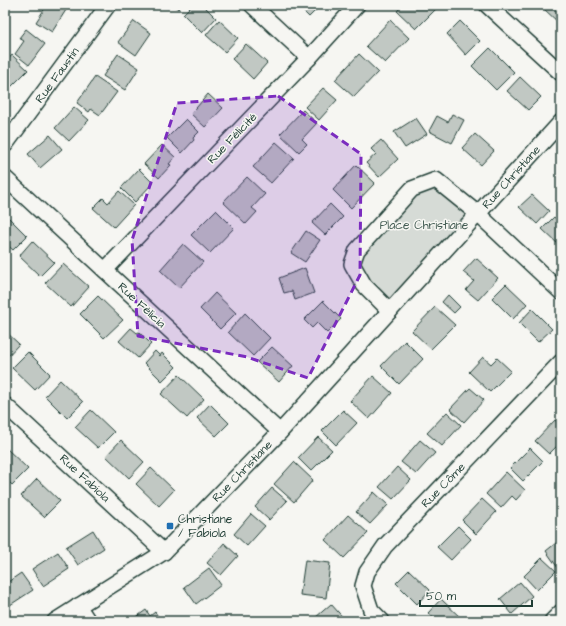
<svg xmlns="http://www.w3.org/2000/svg" width="566" height="626" font-family="'Architects Daughter',sans-serif">
<style>
.green{fill:#d6dbd6;stroke:#7a8c85}
.building{fill:#c1c8c3;stroke:#1f3d34}
.lines{fill:none;stroke-linecap:round;stroke-linejoin:round}
.street-casing{stroke:#1f3d34;stroke-width:18}
.street{stroke:#f6f6f2;stroke-width:15}
.marked{fill:#7b2cbf;fill-opacity:0.2;stroke:#7b2cbf;stroke-width:3;stroke-dasharray:8 5;stroke-linejoin:round}
.poi-dot{fill:#1f6fb2;stroke:#f6f6f2;stroke-width:1.5}
.labels{text-anchor:middle;stroke-width:3;stroke-linejoin:round;paint-order:stroke}
.street-label{font-size:12px;fill:#1f3d34;stroke:#f6f6f2}
.park-label{font-size:12px;fill:#445d54;stroke:#f6f6f2}
.poi-label{font-size:12px;fill:#1f3d34;stroke:#f6f6f2;text-anchor:start}
</style>
<rect width="100%" height="100%" fill="#f6f6f2"/>
<filter id="ink" filterUnits="userSpaceOnUse"><feTurbulence type="fractalNoise" baseFrequency=".025" numOctaves="2"/><feDisplacementMap in="SourceGraphic" scale="8" xChannelSelector="R" yChannelSelector="G"/><feConvolveMatrix kernelMatrix="1 2 1 2 8 2 1 2 1" color-interpolation-filters="sRGB"/></filter>
<g filter="url(#ink)">
<polygon class="green" points="436,180 478,214 390,311 364,285 357,250 412,189"/>
<g class="building">
<polygon points="47,5 57,5 66,10 52,32 36,22"/>
<polygon points="173,5 182,5 178,9"/>
<polygon points="192,5 203,5 216,18 202,33 183,14"/>
<polygon points="297,5 321,5 309,17"/>
<polygon points="403,5 440,5 416,29 397,11"/>
<polygon points="546,5 561,5 561,23 560,24 543,8"/>
<polygon points="219,20 238,38 225,52 206,35"/>
<polygon points="390,20 409,38 385,63 366,46"/>
<polygon points="134,21 151,33 136,55 118,42"/>
<polygon points="460,21 480,41 466,55 447,34"/>
<polygon points="26,29 45,44 29,65 15,54 24,41 19,38"/>
<polygon points="246,44 267,63 253,79 232,59"/>
<polygon points="490,48 514,72 496,90 472,66"/>
<polygon points="118,54 139,68 125,90 103,76"/>
<polygon points="359,54 378,72 354,97 335,80"/>
<polygon points="12,55 28,70 7,91 5,89 5,63"/>
<polygon points="95,77 117,92 100,115 91,109 89,112 77,103"/>
<polygon points="520,77 541,97 528,110 507,91"/>
<polygon points="323,88 337,100 319,120 305,107"/>
<polygon points="208,94 223,108 205,127 191,114"/>
<polygon points="74,107 89,120 69,141 55,128"/>
<polygon points="303,110 317,123 302,139 307,144 299,152 280,134"/>
<polygon points="452,114 464,120 452,143 429,131 437,116 448,122"/>
<polygon points="416,118 427,134 405,148 394,132"/>
<polygon points="186,119 199,132 193,138 194,140 182,153 167,138"/>
<polygon points="475,134 494,151 481,165 462,148"/>
<polygon points="50,135 62,149 40,168 28,154"/>
<polygon points="381,140 398,159 379,177 366,163 376,154 371,149"/>
<polygon points="276,142 294,158 271,183 253,167"/>
<polygon points="162,145 175,157 169,164 171,165 159,178 144,164"/>
<polygon points="356,165 375,183 351,208 333,190"/>
<polygon points="139,169 153,183 135,202 121,188"/>
<polygon points="247,177 265,194 252,208 257,212 246,224 223,202"/>
<polygon points="119,191 134,205 114,227 93,208 103,198 108,203"/>
<polygon points="532,195 549,211 537,224 519,207"/>
<polygon points="330,204 343,217 325,235 312,223"/>
<polygon points="216,210 234,228 210,253 191,235"/>
<polygon points="554,217 561,223 561,243 559,245 542,229"/>
<polygon points="9,218 27,236 13,250 5,243 5,222"/>
<polygon points="306,231 320,240 305,262 291,253"/>
<polygon points="32,241 54,262 40,276 19,256"/>
<polygon points="183,244 203,262 179,288 160,270"/>
<polygon points="476,258 498,278 478,300 466,290 474,281 463,272"/>
<polygon points="63,264 89,287 71,307 45,283"/>
<polygon points="305,268 314,293 295,300 292,291 284,293 279,278"/>
<polygon points="506,284 527,304 513,319 492,298"/>
<polygon points="215,293 236,313 220,329 200,309"/>
<polygon points="448,295 460,307 454,313 442,302"/>
<polygon points="98,296 123,320 104,338 80,314"/>
<polygon points="323,301 341,319 327,333 317,323 312,328 304,320"/>
<polygon points="435,307 455,325 431,349 412,331"/>
<polygon points="532,309 552,329 538,342 519,323"/>
<polygon points="245,313 270,338 253,356 228,332"/>
<polygon points="131,328 137,333 139,332 151,344 138,358 119,341"/>
<polygon points="5,331 19,344 5,359"/>
<polygon points="405,341 423,359 399,384 381,366"/>
<polygon points="272,347 293,366 279,382 257,362"/>
<polygon points="155,351 160,356 162,353 176,367 162,381 144,363"/>
<polygon points="28,352 50,374 35,390 12,368"/>
<polygon points="483,357 491,364 497,358 511,371 490,392 469,372"/>
<polygon points="179,375 204,399 187,418 161,394"/>
<polygon points="373,376 392,393 369,419 350,401"/>
<polygon points="60,380 83,402 67,418 45,396"/>
<polygon points="470,388 484,400 464,422 450,409"/>
<polygon points="210,404 229,423 216,436 197,418"/>
<polygon points="91,410 114,432 98,448 75,427"/>
<polygon points="343,410 357,423 336,445 322,431"/>
<polygon points="447,412 461,425 442,446 427,433"/>
<polygon points="555,420 561,426 561,442 549,454 535,441"/>
<polygon points="318,437 332,450 311,471 298,458"/>
<polygon points="121,440 144,462 129,478 106,456"/>
<polygon points="420,440 435,453 416,474 401,462"/>
<polygon points="5,447 28,469 12,485 5,478"/>
<polygon points="530,448 543,461 523,481 510,468"/>
<polygon points="294,462 313,480 294,502 274,484"/>
<polygon points="397,467 411,480 393,499 379,487"/>
<polygon points="151,468 174,490 159,506 136,484"/>
<polygon points="506,472 525,490 516,500 512,496 501,508 486,494"/>
<polygon points="37,479 60,501 44,517 21,496"/>
<polygon points="272,488 287,501 269,520 255,507"/>
<polygon points="374,492 388,505 370,524 356,512"/>
<polygon points="482,499 496,512 476,534 462,520"/>
<polygon points="251,514 265,526 247,546 234,534"/>
<polygon points="348,515 368,533 344,558 325,540"/>
<polygon points="458,526 471,539 451,560 437,547"/>
<polygon points="93,530 104,548 78,565 66,547"/>
<polygon points="561,539 561,565 558,568 546,551"/>
<polygon points="224,543 238,556 221,575 207,563"/>
<polygon points="58,552 69,569 43,586 32,569"/>
<polygon points="542,558 556,571 537,590 524,576"/>
<polygon points="305,560 330,563 326,598 300,595"/>
<polygon points="209,568 221,585 196,604 184,587"/>
<polygon points="409,570 430,590 417,604 396,583"/>
<polygon points="21,573 33,590 7,607 5,605 5,584"/>
<polygon points="520,582 532,596 512,614 500,599"/>
<polygon points="441,599 462,619 461,621 437,621 428,613"/>
<polygon points="331,604 346,621 318,621 315,618"/>
<polygon points="146,610 150,616 155,612 161,621 131,621"/>
</g>
<g class="lines">
<defs>
<g id="street">
<polyline points="252,5 309,58"/>
<polyline points="487,5 561,73"/>
<polyline points="5,145 108,5"/>
<polyline points="5,178 280,432"/>
<polyline points="105,270 309,58 357,5"/>
<polyline points="390,311 364,285 352,264 357,250 412,189 436,180 478,214 561,292"/>
<polyline points="5,405 164,552"/>
<polyline points="78,606 88,621"/>
<polyline points="55,621 164,552 280,432 561,122"/>
<polyline points="382,621 371,610 363,586 367,572 385,546 561,362"/>
<polyline points="552,621 561,612"/>
</g>
</defs>
<use href="#street" class="street-casing"/>
<use href="#street" class="street"/>
</g>
</g>
<path class="marked" d="M278 96 361 154 360 275 308 378 247 357 138 336 132 240 177 103Z"/>
<rect class="poi-dot" x="166" y="522" width="8" height="8" rx="2"/>
<g class="labels">
<g class="street-label">
<text transform="translate(57 75) rotate(-54)" y="4">Rue Faustin</text>
<text transform="translate(232 138) rotate(-46)" y="4">Rue Félicité</text>
<text transform="translate(511 177) rotate(-48)" y="4">Rue Christiane</text>
<text transform="translate(142 305) rotate(43)" y="4">Rue Félicia</text>
<text transform="translate(242 471) rotate(-46)" y="4">Rue Christiane</text>
<text transform="translate(85 478) rotate(43)" y="4">Rue Fabiola</text>
<text transform="translate(443 485) rotate(-46)" y="4">Rue Côme</text>
</g>
<g class="park-label">
<text x="424" y="229">Place Christiane</text>
</g>
<g class="poi-label">
<text x="178" y="523">Christiane<tspan x="178" dy="14">/ Fabiola</tspan></text>
</g>
</g>
<rect width="566" height="626" fill="none" stroke="#f6f6f2" stroke-width="20"/>
<rect x="10" y="10" width="546" height="606" fill="none" stroke="#1f3d34" stroke-width="1.5" filter="url(#ink)"/>
<path d="M420 600v6h112v-6" fill="none" stroke="#1f3d34" stroke-width="2"/>
<text x="426" y="600" font-size="12" fill="#1f3d34" stroke="#f6f6f2" stroke-width="3" paint-order="stroke">50 m</text>
</svg>
